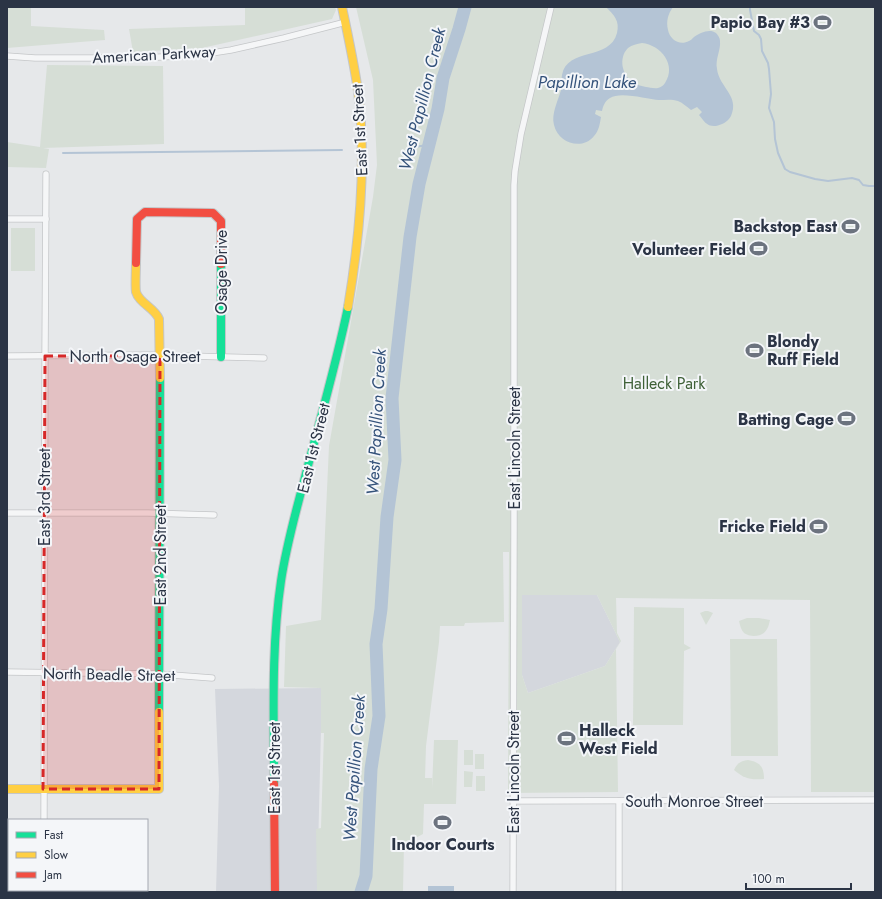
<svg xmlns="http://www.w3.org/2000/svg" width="882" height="899" font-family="Jost,sans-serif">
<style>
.built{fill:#d4d7dd}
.green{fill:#d6ded6;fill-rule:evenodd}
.water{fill:#b4c4d5;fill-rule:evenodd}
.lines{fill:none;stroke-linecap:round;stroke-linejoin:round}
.stream{stroke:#b4c4d5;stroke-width:2}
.river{stroke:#b4c4d5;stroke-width:13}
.street-casing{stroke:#c4c6c8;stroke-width:7}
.fast-casing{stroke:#c4c6c8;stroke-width:10}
.slow-casing{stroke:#c4c6c8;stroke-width:10}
.jam-casing{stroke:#c4c6c8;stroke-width:10}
.street{stroke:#f5f6f7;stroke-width:5.5}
.fast{stroke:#16e098;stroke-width:8}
.slow{stroke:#ffcf43;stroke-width:8}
.jam{stroke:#f24e42;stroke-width:8}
.marked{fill:#d62828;fill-opacity:0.2;stroke:#d62828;stroke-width:3;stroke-dasharray:8 5;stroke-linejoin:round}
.labels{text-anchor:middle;stroke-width:4;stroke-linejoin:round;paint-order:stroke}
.poi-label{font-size:16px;font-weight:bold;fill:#2b3445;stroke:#f4f6f9;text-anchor:end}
.street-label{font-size:16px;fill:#2b3445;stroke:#f4f6f9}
.park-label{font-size:16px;fill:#3f6138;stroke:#f4f6f9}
.water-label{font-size:17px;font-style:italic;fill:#34527a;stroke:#f4f6f9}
</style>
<rect width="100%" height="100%" fill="#e6e8ea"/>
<g class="built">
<polygon points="522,595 597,595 620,642 605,666 528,693 522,675"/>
<polygon points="322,688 317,892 216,892 219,786 215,689"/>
</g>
<g class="green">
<polygon points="7,7 31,7 31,26 104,30 105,40 7,48"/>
<polygon points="245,7 335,7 336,10 332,19 202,48 133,52 129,29 245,25"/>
<path d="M356 7H875V792H811L810 600 616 598 617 633 621 641 616 649 618 792 508 793 509 552H503L504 622 465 623 464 626H440L439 642 426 746 425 778H432V789L434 740H458L456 804H424L423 834 404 844 403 892H317L316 829 321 828 324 733H321V688L284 687 286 626 321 620 329 446 373 197 377 165 373 80ZM522 595H597L620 642 605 666 528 693 522 675Z"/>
<polygon points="47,65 163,66 164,144 43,148 49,149 46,168 7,167 7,142 40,147"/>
<rect x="11" y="228" width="24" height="43"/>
<polygon points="634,607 684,608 684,644 691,648 684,651 683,725 633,725"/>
<polygon points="705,611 708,611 713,613 706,625 700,613"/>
<path d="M747 618H759L770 620C769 623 769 626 767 629 763 637 751 638 744 633 741 630 740 625 739 621Z"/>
<polygon points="730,639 777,639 778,756 731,756"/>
<rect x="464" y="750" width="9" height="15"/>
<rect x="475" y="754" width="9" height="15"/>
<path d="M748 760C760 762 764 767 764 779 750 780 745 779 734 770 737 763 741 761 748 760Z"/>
<polygon points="464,771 473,772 472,787 464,787"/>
<rect x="476" y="776" width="9" height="15"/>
</g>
<g class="water">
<path d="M606 7H673C668 14 666 21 668 30 670 40 680 46 689 41 691 40 692 39 694 37 699 33 710 28 716 33 718 35 720 38 720 41 721 50 715 59 717 69 719 87 740 96 731 116 728 122 721 125 716 126 707 127 704 121 699 115L702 112 697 107 691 110C687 107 683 103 678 101 672 99 665 100 659 100 647 99 620 91 610 98 605 101 603 106 602 111L596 110 595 114 601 117C600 123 599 131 594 136 582 151 558 143 554 125 551 114 558 101 561 90 562 85 561 80 562 75 567 47 610 61 617 33 620 21 614 15 606 7ZM642 43C661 45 677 65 665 83 663 86 661 87 658 88 654 89 649 87 646 87 642 86 637 85 634 83 622 76 618 58 628 48 632 45 637 44 642 43Z"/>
<rect x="428" y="886" width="26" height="6"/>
</g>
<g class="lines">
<g class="stream">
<polyline points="750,7 750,10 754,31 759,35 761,39 762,51 768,63 769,69 771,94 769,108 774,122 775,139 778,153 785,169 790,172 815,179 828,181 852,178 859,180 863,185 869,186 875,186"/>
<polyline points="414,147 428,145"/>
<polyline points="63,153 342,150"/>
</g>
<polyline class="river" points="361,892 366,876 371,769 379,716 376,644 381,609 387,517 395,460 392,398 410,237 419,184 438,109 443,78 459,29 465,7"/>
<defs>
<g id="street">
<polyline points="7,56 35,58 142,58 199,55 231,50 284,38 346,22"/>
<polyline points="7,219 46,219"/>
<polyline points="7,356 149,355 264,358"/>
<polyline points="7,513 148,513 214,515"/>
<polyline points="7,672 159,674 212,678"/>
<polyline points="513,801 875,800"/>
<polyline points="44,820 45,356 46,174"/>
<polyline points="44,890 44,892"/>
<polyline points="513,892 514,532 514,185 515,171 521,134 551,7"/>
<polyline points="619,892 619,801"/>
</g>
<g id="fast">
<polyline points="221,264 221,357"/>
<polyline points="159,712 160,378"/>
<path d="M274 784C274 717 271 648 281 581 286 547 295 514 304 481 319 423 336 365 348 307"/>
</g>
<g id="slow">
<path d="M342 7C348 35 354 63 358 91 367 163 360 236 348 307"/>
<path d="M136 263C136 270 135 286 136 292 139 303 155 308 159 319L160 378"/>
<polyline points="7,789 159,789 159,712"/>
</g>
<g id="jam">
<polyline points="136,263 137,219 145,212 213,213 221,221 221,264"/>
<polyline points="274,784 275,892"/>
</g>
</defs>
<use href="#street" class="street-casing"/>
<use href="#fast" class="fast-casing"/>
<use href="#slow" class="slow-casing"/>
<use href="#jam" class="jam-casing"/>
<use href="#street" class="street"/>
<use href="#fast" class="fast"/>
<use href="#slow" class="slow"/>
<use href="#jam" class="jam"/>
</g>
<path class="marked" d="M45 356H160L159 789H43Z"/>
<defs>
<symbol id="stadium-bare" viewBox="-9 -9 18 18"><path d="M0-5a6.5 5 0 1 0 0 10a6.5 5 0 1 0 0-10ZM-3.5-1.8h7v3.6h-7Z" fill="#6c737f" stroke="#f4f6f9" stroke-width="2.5" paint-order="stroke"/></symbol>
</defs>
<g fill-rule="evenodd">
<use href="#stadium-bare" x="810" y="10" width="25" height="25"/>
<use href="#stadium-bare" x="838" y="214" width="25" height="25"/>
<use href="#stadium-bare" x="746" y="236" width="25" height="25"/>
<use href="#stadium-bare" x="742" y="338" width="25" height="25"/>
<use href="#stadium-bare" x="834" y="406" width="25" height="25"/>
<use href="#stadium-bare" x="806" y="514" width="25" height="25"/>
<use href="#stadium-bare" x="554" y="726" width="25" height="25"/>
<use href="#stadium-bare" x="430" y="810" width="25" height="25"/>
</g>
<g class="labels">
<g class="poi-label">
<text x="810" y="28">Papio Bay #3</text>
<text x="837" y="232">Backstop East</text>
<text x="746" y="255">Volunteer Field</text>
<text x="767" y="347" text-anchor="start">Blondy<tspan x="767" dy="18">Ruff Field</tspan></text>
<text x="834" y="425">Batting Cage</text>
<text x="806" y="532">Fricke Field</text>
<text x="579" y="736" text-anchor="start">Halleck<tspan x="579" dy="18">West Field</tspan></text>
<text x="443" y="850" text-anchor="middle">Indoor Courts</text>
</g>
<g class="street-label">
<text transform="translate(154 54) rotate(-3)" y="6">American Parkway</text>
<text transform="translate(359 130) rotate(-93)" y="6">East 1st Street</text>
<text transform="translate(221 272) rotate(-90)" y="6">Osage Drive</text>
<text x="135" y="362">North Osage Street</text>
<text transform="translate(313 448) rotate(-76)" y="6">East 1st Street</text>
<text transform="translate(514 448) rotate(-90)" y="6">East Lincoln Street</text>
<text transform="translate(44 497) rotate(-90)" y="6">East 3rd Street</text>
<text transform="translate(160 555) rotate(-90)" y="6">East 2nd Street</text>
<text transform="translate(109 674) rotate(1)" y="6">North Beadle Street</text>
<text transform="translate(274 768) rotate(-90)" y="6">East 1st Street</text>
<text transform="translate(513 772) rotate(-90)" y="6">East Lincoln Street</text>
<text x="694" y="807">South Monroe Street</text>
</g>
<g class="park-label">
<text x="664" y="389">Halleck Park</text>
</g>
<g class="water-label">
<text x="587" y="88">Papillion Lake</text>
<text transform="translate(422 99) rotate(-76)" y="6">West Papillion Creek</text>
<text transform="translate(376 422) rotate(-87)" y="6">West Papillion Creek</text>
<text transform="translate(354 768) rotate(-86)" y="6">West Papillion Creek</text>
</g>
</g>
<rect width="882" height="899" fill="none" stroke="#2b3445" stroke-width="16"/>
<rect x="8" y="819" width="140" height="72" fill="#f4f6f9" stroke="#a4a8b1"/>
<rect x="16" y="832" width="20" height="6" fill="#16e098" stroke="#a4a8b1"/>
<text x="44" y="839" font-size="12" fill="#2b3445">Fast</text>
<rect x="16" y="852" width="20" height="6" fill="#ffcf43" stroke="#a4a8b1"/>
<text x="44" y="859" font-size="12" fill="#2b3445">Slow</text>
<rect x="16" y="872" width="20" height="6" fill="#f24e42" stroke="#a4a8b1"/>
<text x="44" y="879" font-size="12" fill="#2b3445">Jam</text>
<path d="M746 883v6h105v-6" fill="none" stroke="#2b3445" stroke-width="2"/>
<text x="752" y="883" font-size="12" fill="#2b3445" stroke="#f4f6f9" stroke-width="3" paint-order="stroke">100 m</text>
</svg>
